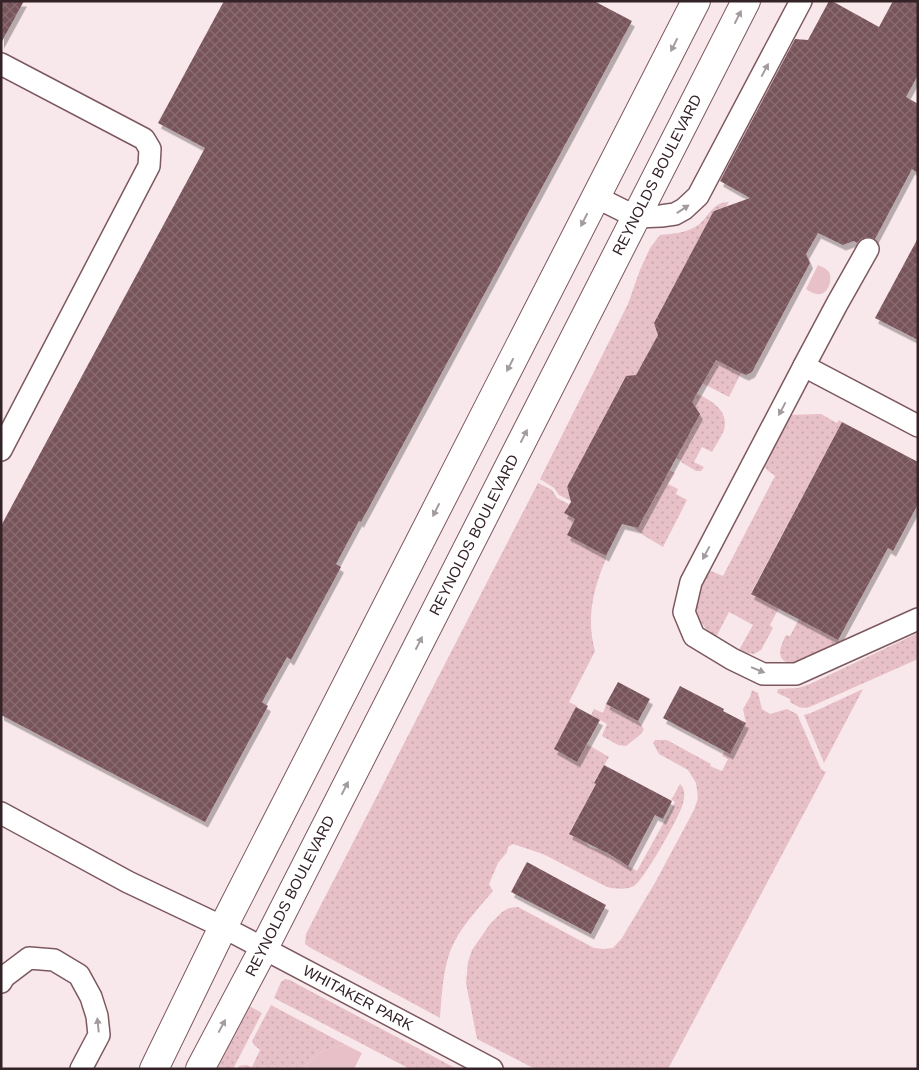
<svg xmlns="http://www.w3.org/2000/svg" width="919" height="1070" font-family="Helvetica,sans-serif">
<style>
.grass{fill:url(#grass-dots)}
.garden{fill:#e7c0c8}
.building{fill:url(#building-cross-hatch);filter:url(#shadow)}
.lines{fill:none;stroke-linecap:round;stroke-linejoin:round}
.minor-casing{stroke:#7c585f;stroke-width:24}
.major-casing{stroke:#7c585f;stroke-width:30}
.minor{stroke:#fff;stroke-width:21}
.major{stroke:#fff;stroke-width:28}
.oneway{fill:#a39c9e}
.labels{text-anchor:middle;stroke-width:5;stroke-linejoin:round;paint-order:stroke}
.street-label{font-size:15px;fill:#332327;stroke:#fff}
</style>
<defs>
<pattern id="grass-dots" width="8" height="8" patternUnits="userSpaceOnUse" patternTransform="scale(1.25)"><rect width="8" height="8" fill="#e7c0c8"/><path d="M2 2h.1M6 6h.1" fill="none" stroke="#c7a5ac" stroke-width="1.8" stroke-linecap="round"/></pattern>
<pattern id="building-cross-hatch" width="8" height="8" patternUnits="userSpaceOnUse" patternTransform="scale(1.25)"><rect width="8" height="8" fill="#77525a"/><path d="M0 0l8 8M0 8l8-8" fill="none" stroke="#8a6d73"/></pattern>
<filter id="shadow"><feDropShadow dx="3" dy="5.5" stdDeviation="0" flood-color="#0004"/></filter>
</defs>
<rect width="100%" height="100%" fill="#f9e8eb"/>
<g class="grass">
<path d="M729 202 723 213 716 210 714 211 712 214 655 321 654 324 659 333 636 375 625 377 568 486 567 488 571 501 559 495 554 488 540 479 628 304 640 270 650 248 660 235C672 234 684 233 695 227 709 219 711 202 729 202Z"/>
<polygon points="716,360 741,373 729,397 702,383"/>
<path d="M694 392C708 399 730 409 724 430 721 437 716 445 712 452L702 447 694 462 704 467 701 471H696L681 462 682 461 676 458 687 404Z"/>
<path d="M821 414 837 423 839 420 842 422 751 593 779 608 770 625 773 628 761 650 754 654 745 653 739 650 753 625 729 612 716 637C706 630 694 617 696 604 697 594 701 583 704 573L711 571 723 576 775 476 767 470 763 464 787 415Z"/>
<polygon points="669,470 675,473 668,484 678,489 676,494 687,500 663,547 643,535 633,527 638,528 640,525"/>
<path d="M538 483 552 490 557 498 569 504 564 513 575 519 567 535 606 556V559C593 589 586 619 595 651L569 702 577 706 554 749 577 762 587 744 609 757 594 782 596 784 569 833 586 843 591 848 599 849 637 871 675 802 671 799 673 797 680 784C687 790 684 802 681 809 676 822 644 880 634 886 626 890 615 889 607 887L543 854 513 844 508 847 507 852 498 863 489 884 493 891C480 907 464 923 455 941 443 962 442 994 440 1018L309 947 305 944 306 934Z"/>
<path d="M799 619 838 640 841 644 793 664C774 661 780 647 786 635L790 636Z"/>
<path d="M918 633V659L812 706C803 710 798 707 790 702V699L777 693 778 689 798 688 810 684Z"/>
<polygon points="863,689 824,763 804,715 811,713"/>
<polygon points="752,690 758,693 762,709 770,714 787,709 797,714 821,769 826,772 668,1069 535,1069 477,1039 466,983 468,962 472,950 490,924 502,912 509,908 518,907 594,948 603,949 613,948 622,938 656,881 694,810 698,798 696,783 688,770 659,754 653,743 655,740 667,740 711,764 710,766 722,771 728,759 722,756 728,745 746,723 743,709 750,697"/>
<polygon points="606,704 638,721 644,729 641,734 626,746 618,745 602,736 607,724 591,715 594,709 603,713"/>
<polygon points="285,979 290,980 297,984 457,1069 410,1069 274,998 281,982"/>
<polygon points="246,1004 262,1013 233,1069 212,1069"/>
<path d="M271 1005 346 1045C324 1047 317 1053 303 1069H238L239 1066 246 1065 252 1067 260 1050 254 1045 252 1041Z"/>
</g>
<g class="garden">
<path d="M818 265C822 267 826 268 829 272 833 280 828 296 817 294 814 294 809 291 806 289Z"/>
<path d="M346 1045 362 1053 354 1069H303C317 1053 324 1047 346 1045Z"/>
</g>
<g class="building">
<polygon points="1,1 24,1 1,43"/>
<polygon points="224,1 594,1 632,21 361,522 359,521 336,564 341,567 291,660 287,657 262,702 268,706 205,822 1,715 1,526 205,148 158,123"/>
<polygon points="829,1 832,1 879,27 893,1 918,1 918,75 906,97 918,104 918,173 912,169 875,239 867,237 861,239 857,243 854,241 843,245 818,233 806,254 810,263 752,372 746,375 743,374 716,360 692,402 700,414 638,528 622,524 606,556 567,535 575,519 564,513 571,502 567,487 626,376 636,375 658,335 654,323 712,214 714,211 750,198 720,181 795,39 808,40"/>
<polygon points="918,238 918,340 875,318"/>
<polygon points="842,422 918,462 918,504 893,551 888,548 838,640 751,594"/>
<polygon points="618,682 650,699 638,721 606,704"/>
<polygon points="680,686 724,709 723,711 746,723 730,754 663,718"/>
<polygon points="576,707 600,720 577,762 554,749"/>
<polygon points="604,765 672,801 663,819 655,815 628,866 609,854 569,834 596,784 594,783"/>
<polygon points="527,862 606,905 591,934 511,892"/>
</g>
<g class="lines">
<defs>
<g id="minor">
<polyline points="1,64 144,139 150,149 149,166 1,450"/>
<polyline points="596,197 636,217 661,216 675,214 684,209 698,196 801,1"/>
<polyline points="868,249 837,304 804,366 918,426"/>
<polyline points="804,366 691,582 684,612 694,636 732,659 763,674 796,674 918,619"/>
<polyline points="1,813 128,882 223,927 492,1069"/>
<polyline points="1,982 4,977 29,958 54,960 79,975 91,997 97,1016 99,1035 81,1069"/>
</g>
<g id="major">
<polyline points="154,1069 223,927 696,1"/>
<polyline points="200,1069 264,948 746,1"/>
</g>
</defs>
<use href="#minor" class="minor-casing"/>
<use href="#major" class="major-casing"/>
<use href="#minor" class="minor"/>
<use href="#major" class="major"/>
</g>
<defs><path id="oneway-solid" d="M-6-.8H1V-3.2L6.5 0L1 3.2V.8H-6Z" transform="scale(1.25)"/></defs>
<g class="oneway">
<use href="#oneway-solid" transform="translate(738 17) rotate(-63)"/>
<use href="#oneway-solid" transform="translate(674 45) rotate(117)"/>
<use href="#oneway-solid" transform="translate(765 70) rotate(-62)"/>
<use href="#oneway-solid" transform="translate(683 209) rotate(-34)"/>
<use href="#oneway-solid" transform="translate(584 220) rotate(117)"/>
<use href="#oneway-solid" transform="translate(510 365) rotate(117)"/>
<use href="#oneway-solid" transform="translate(782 409) rotate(118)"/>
<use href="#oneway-solid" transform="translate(524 436) rotate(-63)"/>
<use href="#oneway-solid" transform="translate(436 510) rotate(117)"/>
<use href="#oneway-solid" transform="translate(706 553) rotate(118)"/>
<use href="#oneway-solid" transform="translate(419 643) rotate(-63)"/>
<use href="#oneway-solid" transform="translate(758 670) rotate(22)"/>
<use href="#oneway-solid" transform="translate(345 788) rotate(-63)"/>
<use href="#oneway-solid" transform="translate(98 1025) rotate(-96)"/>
<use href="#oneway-solid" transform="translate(222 1026) rotate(-62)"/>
</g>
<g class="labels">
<g class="street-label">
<text transform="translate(657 175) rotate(-63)" y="5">REYNOLDS BOULEVARD</text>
<text transform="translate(474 535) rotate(-63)" y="5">REYNOLDS BOULEVARD</text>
<text transform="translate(290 896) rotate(-63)" y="5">REYNOLDS BOULEVARD</text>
<text transform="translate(358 998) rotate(28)" y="5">WHITAKER PARK</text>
</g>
</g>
<rect width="919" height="1070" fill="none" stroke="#332327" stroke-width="5"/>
</svg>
